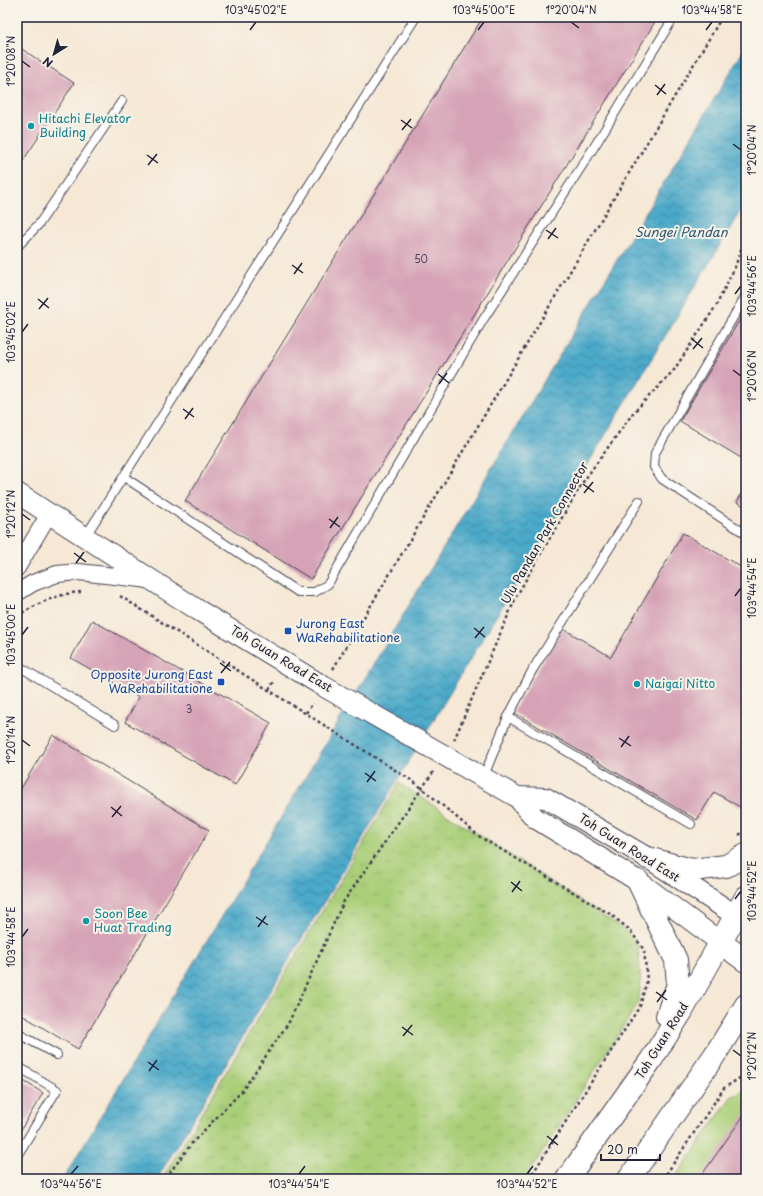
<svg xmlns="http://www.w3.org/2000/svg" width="763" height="1196" font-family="'Playpen Sans',sans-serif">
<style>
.grass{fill:url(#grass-tufts);stroke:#66785a}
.park{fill:#aacf79;stroke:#66785a}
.water{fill:url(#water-waves);stroke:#366682}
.building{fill:#d5a2b6}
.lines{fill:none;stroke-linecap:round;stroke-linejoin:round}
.service-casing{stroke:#424052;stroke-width:10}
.minor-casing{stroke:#424052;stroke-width:18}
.tertiary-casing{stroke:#424052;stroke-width:22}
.secondary-casing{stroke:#424052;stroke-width:24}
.path{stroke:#424052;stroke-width:2.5;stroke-dasharray:3 3;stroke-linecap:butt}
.service{stroke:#fff;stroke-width:8}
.minor{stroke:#fff;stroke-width:16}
.tertiary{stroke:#fff;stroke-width:20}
.secondary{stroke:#fff;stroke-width:22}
.ticks{fill:none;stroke:#22223b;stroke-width:1.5}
.culture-dot{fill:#0f9aa8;stroke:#f7f3e8;stroke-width:1.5}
.transit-dot{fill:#1a4fb4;stroke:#f7f3e8;stroke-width:1.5}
.labels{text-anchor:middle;stroke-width:4;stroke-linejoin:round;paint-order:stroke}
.number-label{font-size:10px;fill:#4f425a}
.culture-label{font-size:12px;fill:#0d838f;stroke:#f7f3e8;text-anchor:start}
.street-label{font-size:12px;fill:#22223b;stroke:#f7f3e8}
.transit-label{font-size:12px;fill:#164399;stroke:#f7f3e8;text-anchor:start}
.water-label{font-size:13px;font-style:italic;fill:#325874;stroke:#f7f3e8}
.neatline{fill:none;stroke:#22223b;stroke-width:1.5}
.ticks-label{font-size:10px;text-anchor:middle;fill:#22223b}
</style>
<defs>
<pattern id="grass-tufts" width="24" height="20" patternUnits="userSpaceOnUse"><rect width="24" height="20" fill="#aacf79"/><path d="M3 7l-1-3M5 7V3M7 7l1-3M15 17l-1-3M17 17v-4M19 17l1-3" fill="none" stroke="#92b16a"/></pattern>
<pattern id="water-waves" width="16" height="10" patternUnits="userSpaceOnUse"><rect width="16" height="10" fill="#4ba9c9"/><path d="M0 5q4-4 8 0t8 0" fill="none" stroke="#3e89a4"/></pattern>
</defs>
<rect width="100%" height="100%" fill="#f7f3e8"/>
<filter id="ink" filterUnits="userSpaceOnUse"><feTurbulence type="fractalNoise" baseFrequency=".025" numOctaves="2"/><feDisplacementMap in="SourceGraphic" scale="8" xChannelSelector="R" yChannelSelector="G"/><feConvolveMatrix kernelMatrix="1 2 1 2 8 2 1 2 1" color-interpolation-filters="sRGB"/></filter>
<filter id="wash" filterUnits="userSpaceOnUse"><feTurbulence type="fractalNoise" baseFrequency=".012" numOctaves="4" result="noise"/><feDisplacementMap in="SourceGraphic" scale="16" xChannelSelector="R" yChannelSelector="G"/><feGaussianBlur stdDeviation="0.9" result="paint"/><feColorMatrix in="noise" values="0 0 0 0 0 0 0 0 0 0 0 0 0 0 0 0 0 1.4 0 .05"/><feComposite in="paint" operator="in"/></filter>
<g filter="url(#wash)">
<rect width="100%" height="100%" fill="#f6e8d5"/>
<polygon class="grass" points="399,783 625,930 638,947 641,984 637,1005 525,1179 162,1179"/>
<polygon class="park" points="746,1090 746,1179 674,1179 731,1097"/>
<polygon class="water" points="746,46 746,202 157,1179 63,1179"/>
<g id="blocks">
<g class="building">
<polygon points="483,17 658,17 311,579 185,501"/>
<polygon points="17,46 74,83 17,170"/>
<polygon points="746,309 746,461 680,421"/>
<polygon points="746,486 746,507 737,502"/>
<polygon points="683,533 746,570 746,796 740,807 714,792 697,820 513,712 562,628 611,657"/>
<polygon points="92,620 271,723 235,785 125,722 139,697 71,658"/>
<polygon points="53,735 209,830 78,1049 17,1012 17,795"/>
<polygon points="17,1077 43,1093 17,1136"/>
<polygon points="746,1112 746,1179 699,1179"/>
</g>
</g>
</g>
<g filter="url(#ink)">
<use href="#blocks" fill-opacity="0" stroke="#424052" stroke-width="1"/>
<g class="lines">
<defs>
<g id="service">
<polyline points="17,247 39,224 122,101"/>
<polyline points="746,295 655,453 654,467 662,479 746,534"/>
<polyline points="124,477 298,592 315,592 328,584 483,320 594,147 674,17"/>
<polyline points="85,537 416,17"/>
<polyline points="17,665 115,725"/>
<polyline points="508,717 691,824"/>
<polyline points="483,778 508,717 533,669 639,501"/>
<polyline points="17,1033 57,1055"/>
<polyline points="17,1066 57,1090 17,1156"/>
</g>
<g id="minor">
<polyline points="17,568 49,514"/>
<polyline points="17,593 33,583 57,574 79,572 150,580"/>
</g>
<g id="tertiary">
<polyline points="17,493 198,610 323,686 517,797 535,818 638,881 720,942"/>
<polyline points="517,797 546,798 648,858 735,915"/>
</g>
<g id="secondary">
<polyline points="648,858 692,870 726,866 746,855"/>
<polyline points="638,881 676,960 678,984 667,1016"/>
<polyline points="720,942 746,961"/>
<polyline points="567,1179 651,1060 682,1011 746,897"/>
<polyline points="629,1179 716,1053 746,1005"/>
</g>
</defs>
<use href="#service" class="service-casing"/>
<use href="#minor" class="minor-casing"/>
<use href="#tertiary" class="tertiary-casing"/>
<use href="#secondary" class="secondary-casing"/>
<g class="path">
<polyline points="120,596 417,784 480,837 610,914 630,930 644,950 647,980 640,1006 529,1179"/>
<path d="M17 616C37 604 60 592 84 592"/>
<polyline points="333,669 722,17"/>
<polyline points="269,690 275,680"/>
<polyline points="306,713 313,703"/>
<polyline points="454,740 516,597 537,560 583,482 633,413 674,370 716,306 735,267 746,235"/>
<polyline points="739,835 746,830"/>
<polyline points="168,1179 171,1171 192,1143 242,1091 289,1022 344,901 434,771"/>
<polyline points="663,1179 724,1088 746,1074"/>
</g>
<use href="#service" class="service"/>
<use href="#minor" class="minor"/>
<use href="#tertiary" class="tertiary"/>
<use href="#secondary" class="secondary"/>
</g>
</g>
<path class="ticks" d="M571 22 579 28M250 30 256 22M478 30 484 22M706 30 712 22M22 61 30 67M655 85 666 94M657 95 665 84M401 120 412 128M402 130 411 119M733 144 741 150M147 155 158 163M148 165 157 154M546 230 558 238M548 239 556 228M292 265 303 273M294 274 302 263M735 294 741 286M38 299 49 308M39 309 48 298M22 332 28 324M692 339 703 348M693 349 702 338M733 370 741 376M438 374 449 383M439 384 447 373M183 409 194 417M185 419 193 408M583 484 594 492M584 493 593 482M22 514 30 520M329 519 340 527M330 528 338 517M74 553 86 562M76 563 84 552M735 596 741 588M474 628 485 637M22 635 28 627M475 638 484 627M220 663 231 671M221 673 230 662M619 738 631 746M22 740 30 746M621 747 629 736M365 773 376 781M367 782 375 771M111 807 122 816M112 817 121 806M511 882 522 891M512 892 520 881M735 899 741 891M256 917 268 925M258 927 266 916M22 937 28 929M656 992 667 1000M657 1002 666 990M402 1027 413 1035M403 1036 412 1025M733 1050 741 1056M148 1062 159 1070M149 1071 157 1060M547 1136 558 1145M549 1146 557 1135M71 1174 78 1166M299 1174 305 1166M527 1174 533 1166"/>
<g class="culture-dot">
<circle cx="31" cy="126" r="4"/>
<circle cx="637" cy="684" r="4"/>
<circle cx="86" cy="921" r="4"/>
</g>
<g class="transit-dot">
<rect x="284" y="627" width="8" height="8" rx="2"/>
<rect x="217" y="678" width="8" height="8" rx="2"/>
</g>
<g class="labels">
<g class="number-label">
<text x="421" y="263">50</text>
<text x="189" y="713">3</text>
</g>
<g class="culture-label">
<text x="39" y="123">Hitachi Elevator<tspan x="39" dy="14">Building</tspan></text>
<text x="645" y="688">Naigai Nitto</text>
<text x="94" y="918">Soon Bee<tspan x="94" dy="14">Huat Trading</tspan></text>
</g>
<g class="street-label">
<text transform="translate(545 533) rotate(-60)" y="4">Ulu Pandan Park Connector</text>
<text transform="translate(281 659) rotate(31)" y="4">Toh Guan Road East</text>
<text transform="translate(629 848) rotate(32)" y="4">Toh Guan Road East</text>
<text transform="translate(662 1041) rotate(-58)" y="4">Toh Guan Road</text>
</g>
<g class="transit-label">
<text x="296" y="628">Jurong East<tspan x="296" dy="14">WaRehabilitatione</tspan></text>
<text x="213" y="679" text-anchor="end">Opposite Jurong East<tspan x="213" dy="14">WaRehabilitatione</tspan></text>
</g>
<g class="water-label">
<text x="681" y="237">Sungei Pandan</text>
</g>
</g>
<rect width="763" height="1196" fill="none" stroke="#f7f3e8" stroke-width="44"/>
<g transform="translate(54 54) rotate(217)" stroke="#f7f3e8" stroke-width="3" paint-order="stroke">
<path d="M0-3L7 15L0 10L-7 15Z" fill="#22223b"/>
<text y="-6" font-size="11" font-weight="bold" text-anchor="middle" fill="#22223b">N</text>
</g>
<path d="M601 1154v6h59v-6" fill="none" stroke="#22223b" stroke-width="2"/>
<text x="607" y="1154" font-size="12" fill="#22223b" stroke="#f7f3e8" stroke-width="3" paint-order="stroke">20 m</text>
<rect x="22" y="22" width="719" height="1152" class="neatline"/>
<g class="ticks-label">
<text x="256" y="14">103°45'02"E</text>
<text x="484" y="14">103°45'00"E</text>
<text x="571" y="14">1°20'04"N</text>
<text x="712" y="14">103°44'58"E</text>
<text transform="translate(11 61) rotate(-90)" y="4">1°20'08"N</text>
<text transform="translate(752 150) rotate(-90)" y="4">1°20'04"N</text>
<text transform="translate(752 286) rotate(-90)" y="4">103°44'56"E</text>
<text transform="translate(11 332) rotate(-90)" y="4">103°45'02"E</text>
<text transform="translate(752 376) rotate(-90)" y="4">1°20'06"N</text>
<text transform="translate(11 514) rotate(-90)" y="4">1°20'12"N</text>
<text transform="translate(752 588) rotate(-90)" y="4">103°44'54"E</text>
<text transform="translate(11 635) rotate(-90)" y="4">103°45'00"E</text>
<text transform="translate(11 740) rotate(-90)" y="4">1°20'14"N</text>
<text transform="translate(752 891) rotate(-90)" y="4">103°44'52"E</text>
<text transform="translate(11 937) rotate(-90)" y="4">103°44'58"E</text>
<text transform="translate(752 1056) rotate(-90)" y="4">1°20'12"N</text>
<text x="71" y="1188">103°44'56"E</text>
<text x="299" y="1188">103°44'54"E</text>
<text x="527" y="1188">103°44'52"E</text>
</g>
</svg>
